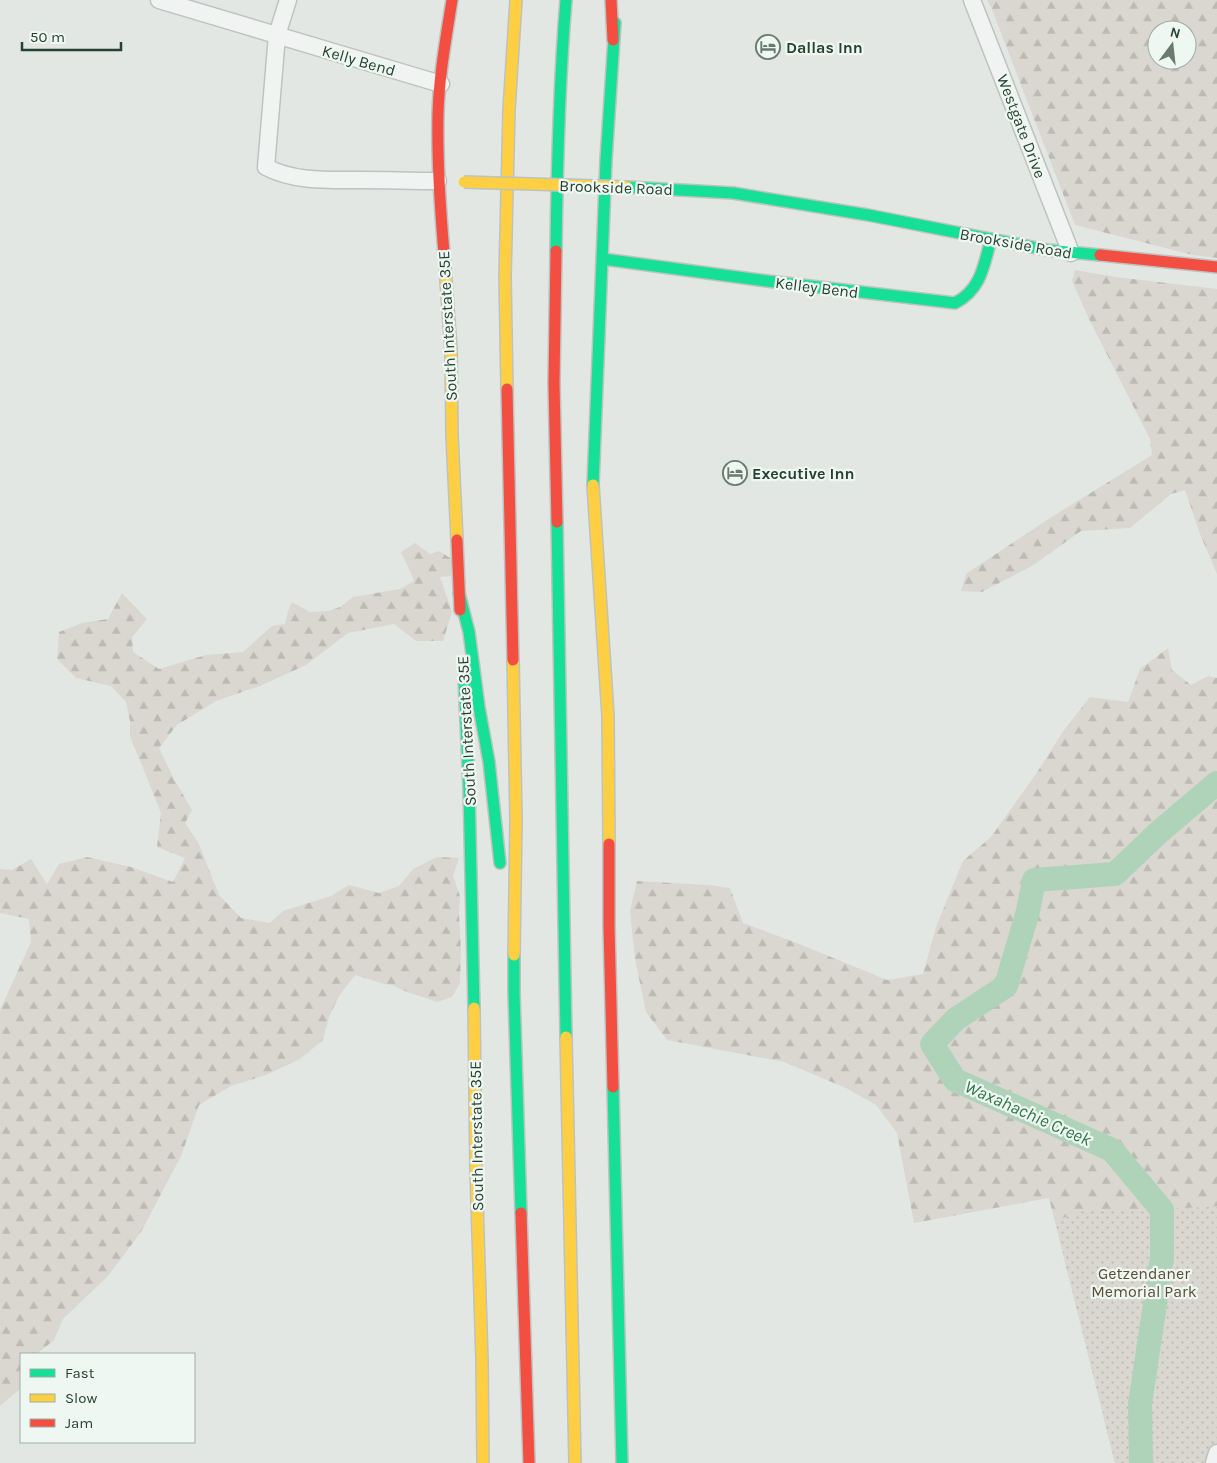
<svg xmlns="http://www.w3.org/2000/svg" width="1217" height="1463" font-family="Karla,sans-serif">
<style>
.forest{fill:url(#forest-firs);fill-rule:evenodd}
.park{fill:url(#park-dots)}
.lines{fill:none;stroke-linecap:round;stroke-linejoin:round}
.river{stroke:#afd3b9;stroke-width:24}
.street-casing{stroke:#bec3c0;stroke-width:19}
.fast-casing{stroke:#bec3c0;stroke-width:14}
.slow-casing{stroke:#bec3c0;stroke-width:14}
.jam-casing{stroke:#bec3c0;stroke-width:14}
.street{stroke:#f1f3f2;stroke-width:16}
.fast{stroke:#16e098;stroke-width:11}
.slow{stroke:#ffcf43;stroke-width:11}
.jam{stroke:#f24e42;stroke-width:11}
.slow-bridge-casing{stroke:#bec3c0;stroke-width:14;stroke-linecap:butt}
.slow-bridge{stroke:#ffcf43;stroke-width:11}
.labels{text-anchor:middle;stroke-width:4.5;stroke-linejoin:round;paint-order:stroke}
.poi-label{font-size:16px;font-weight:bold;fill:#284132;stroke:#eff7f2;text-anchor:start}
.street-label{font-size:16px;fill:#284132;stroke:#eff7f2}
.park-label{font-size:16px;fill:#5e4c34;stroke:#eff7f2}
.water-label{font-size:18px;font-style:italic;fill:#307747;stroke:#eff7f2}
</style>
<defs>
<pattern id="forest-firs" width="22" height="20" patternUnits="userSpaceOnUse" patternTransform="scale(1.25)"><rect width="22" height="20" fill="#dad7d0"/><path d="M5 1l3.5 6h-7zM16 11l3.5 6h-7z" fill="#bbbab3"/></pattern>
<pattern id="park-dots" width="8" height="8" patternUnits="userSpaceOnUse" patternTransform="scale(1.25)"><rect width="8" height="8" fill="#dad7d0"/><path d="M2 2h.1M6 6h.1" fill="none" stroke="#bbbab3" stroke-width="1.8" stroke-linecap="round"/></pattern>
</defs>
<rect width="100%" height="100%" fill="#e2e7e4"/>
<g class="forest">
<path d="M987 0H1217V258L1193 255 1075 225 991 7ZM1157 30H1187V60H1157Z"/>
<polygon points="1075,270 1116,277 1217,289 1217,574 1200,534 1185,490 1171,494 1130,528 1081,531 1032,566 982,592 961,591 966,574 1050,518 1152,455 1150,439 1089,319 1072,281"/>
<polygon points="415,543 430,554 439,551 452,559 451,576 440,577 452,612 443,641 416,641 394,624 348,633 306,665 260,686 216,701 177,725 159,748 174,779 192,810 185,823 198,842 219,895 241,918 270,923 283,911 331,896 349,885 379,893 399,886 413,869 437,857 459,858 453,876 460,896 459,913 461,950 460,983 452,997 437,1002 407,992 392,985 384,984 355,975 339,996 329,1017 323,1040 300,1059 266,1075 231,1086 199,1105 181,1156 141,1232 108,1276 63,1319 54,1340 37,1354 21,1354 21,1388 0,1406 0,1010 31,942 29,919 0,913 0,869 12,870 31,859 47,884 59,864 87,857 131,867 173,882 185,858 157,847 161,813 130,736 130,721 126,702 111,686 76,678 57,659 59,632 82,623 108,619 122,593 147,619 132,637 133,652 159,669 206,655 243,652 272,626 285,624 288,611 292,602 310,612 328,611 340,607 353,597 400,589 414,581 410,571 401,552"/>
<polygon points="1168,648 1172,670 1191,685 1208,676 1217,678 1217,1253 1115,1463 1049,1198 914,1223 897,1133 876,1105 846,1088 784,1062 667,1040 646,1012 635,959 630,911 637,881 709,885 730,888 743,923 797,943 887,980 923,974 936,927 963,861 991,837 1038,771 1064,730 1090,697 1128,702 1140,669"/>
</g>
<polygon class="park" points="1217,1206 1217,1463 1115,1463 1055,1221 1081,1211 1210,1207"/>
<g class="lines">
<polyline class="river" points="1141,1463 1140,1404 1162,1257 1162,1210 1112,1150 955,1080 932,1044 956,1019 1006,986 1028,911 1034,880 1115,874 1158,833 1217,783"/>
<defs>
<g id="street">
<polyline points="159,0 441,84"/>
<path d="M288 0 277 35 266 167C294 182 329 180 361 180 386 180 412 181 438 181"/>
<polyline points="972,0 1071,253"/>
<polyline points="1214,1463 1217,1453"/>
</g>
<g id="fast">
<polyline points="627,187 733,193 868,215 1047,250 1100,255"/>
<path d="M556 251C557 167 559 84 566 0"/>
<path d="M603 259 767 281 955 303C981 290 984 265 991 239"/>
<polyline points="593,485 606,160 615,23"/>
<polyline points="557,522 566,1037"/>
<polyline points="459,593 469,632 479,707 489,762 500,863"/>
<polyline points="464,677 469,789 474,1008"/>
<polyline points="514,955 514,993 521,1213"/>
<polyline points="613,1087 622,1463"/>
</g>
<g id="slow">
<polyline points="444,253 451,350 452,435 457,540"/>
<polyline points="507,389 505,276 509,110 516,0"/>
<polyline points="593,485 608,716 609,844"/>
<polyline points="513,660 516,820 514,955"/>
<polyline points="474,1008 476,1170 482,1360 483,1463"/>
<polyline points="566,1037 575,1463"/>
</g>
<g id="jam">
<polyline points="611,0 613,40"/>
<polyline points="556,251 554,383 557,522"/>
<path d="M444 253C440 207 437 161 438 114 439 76 446 38 452 0"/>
<polyline points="1100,255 1217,267"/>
<polyline points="507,389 513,660"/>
<polyline points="457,540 460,610"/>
<polyline points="609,844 609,926 613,1087"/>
<polyline points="521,1213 529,1463"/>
</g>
</defs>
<use href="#street" class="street-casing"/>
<use href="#fast" class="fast-casing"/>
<use href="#slow" class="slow-casing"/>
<use href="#jam" class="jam-casing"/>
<use href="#street" class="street"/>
<use href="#fast" class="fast"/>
<use href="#slow" class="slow"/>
<use href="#jam" class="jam"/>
<defs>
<polyline id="slow-bridge" points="464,182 627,187"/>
</defs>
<use href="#slow-bridge" class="slow-bridge-casing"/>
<use href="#slow-bridge" class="slow-bridge"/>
</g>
<defs>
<symbol id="hotel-ring" viewBox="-11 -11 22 22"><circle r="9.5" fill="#eff7f2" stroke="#697b70" stroke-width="1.5"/><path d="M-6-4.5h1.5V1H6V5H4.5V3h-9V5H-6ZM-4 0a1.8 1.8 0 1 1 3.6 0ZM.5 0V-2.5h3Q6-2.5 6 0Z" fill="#697b70"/></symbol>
</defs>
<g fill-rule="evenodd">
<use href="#hotel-ring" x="754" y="33" width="28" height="28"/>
<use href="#hotel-ring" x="721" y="459" width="28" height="28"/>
</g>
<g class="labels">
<g class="poi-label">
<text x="786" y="53">Dallas Inn</text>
<text x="752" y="479">Executive Inn</text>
</g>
<g class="street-label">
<text transform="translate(359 60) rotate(16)" y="6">Kelly Bend</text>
<text transform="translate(1022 126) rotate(69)" y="6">Westgate Drive</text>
<text transform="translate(616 187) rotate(2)" y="6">Brookside Road</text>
<text transform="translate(1016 243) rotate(10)" y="6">Brookside Road</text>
<text transform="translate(817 287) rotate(7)" y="6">Kelley Bend</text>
<text transform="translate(447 326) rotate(-93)" y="6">South Interstate 35E</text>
<text transform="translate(466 731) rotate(-93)" y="6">South Interstate 35E</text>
<text transform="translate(476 1136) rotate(-91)" y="6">South Interstate 35E</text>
</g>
<g class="park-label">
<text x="1144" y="1279">Getzendaner<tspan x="1144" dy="18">Memorial Park</tspan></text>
</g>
<g class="water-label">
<text transform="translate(1028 1113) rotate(24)" y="6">Waxahachie Creek</text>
</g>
</g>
<rect x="20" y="1353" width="175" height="90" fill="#eff7f2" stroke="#9faea5"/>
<rect x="30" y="1369" width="25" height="8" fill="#16e098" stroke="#9faea5"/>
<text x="65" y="1378" font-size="15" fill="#284132">Fast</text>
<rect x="30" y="1394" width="25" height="8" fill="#ffcf43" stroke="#9faea5"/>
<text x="65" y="1403" font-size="15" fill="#284132">Slow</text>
<rect x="30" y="1419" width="25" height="8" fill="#f24e42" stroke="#9faea5"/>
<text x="65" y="1428" font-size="15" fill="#284132">Jam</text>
<g transform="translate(1172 45) rotate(15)"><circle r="24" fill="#eff7f2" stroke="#9faea5"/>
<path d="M0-4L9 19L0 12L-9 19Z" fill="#697b70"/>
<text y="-8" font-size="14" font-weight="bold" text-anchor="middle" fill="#284132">N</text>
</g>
<path d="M22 42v8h99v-8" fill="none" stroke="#284132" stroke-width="2.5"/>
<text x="30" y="42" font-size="15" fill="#284132" stroke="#eff7f2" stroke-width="4" paint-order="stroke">50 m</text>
</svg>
